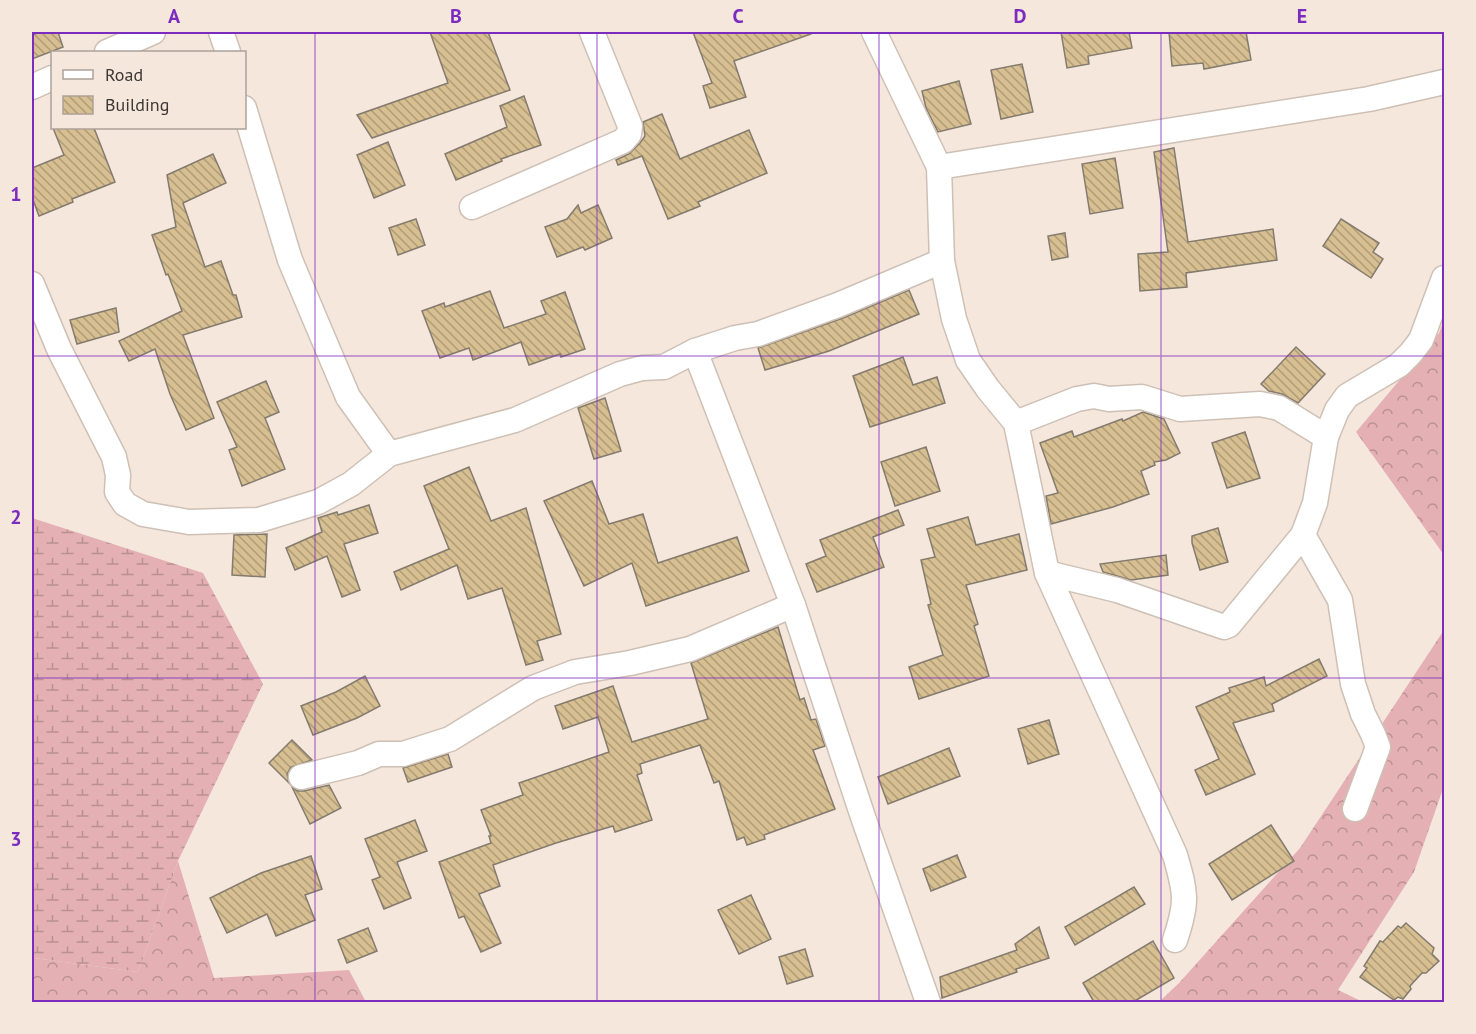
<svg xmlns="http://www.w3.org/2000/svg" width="1476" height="1034" font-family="'PT Sans',sans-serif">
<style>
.forest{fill:url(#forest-crowns)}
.wetland{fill:url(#wetland-marsh)}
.building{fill:url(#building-back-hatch);stroke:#837b6e;stroke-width:1.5}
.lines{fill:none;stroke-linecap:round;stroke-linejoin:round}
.street-casing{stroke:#cec0b5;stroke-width:27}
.street{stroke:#fff;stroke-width:24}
.grid{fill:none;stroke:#7b2cbf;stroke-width:1.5;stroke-opacity:0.55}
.neatline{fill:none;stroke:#7b2cbf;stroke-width:2}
.grid-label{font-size:20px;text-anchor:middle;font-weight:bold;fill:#7b2cbf}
</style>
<defs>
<pattern id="forest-crowns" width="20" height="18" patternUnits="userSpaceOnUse" patternTransform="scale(1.5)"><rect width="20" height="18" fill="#e4b0b3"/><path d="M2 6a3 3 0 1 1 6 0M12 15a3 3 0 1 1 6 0" fill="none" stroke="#ba9092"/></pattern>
<pattern id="wetland-marsh" width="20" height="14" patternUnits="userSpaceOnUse" patternTransform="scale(1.5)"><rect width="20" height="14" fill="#e4b0b3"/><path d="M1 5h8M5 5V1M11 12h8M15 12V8" fill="none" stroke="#ba9092"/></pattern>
<pattern id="building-back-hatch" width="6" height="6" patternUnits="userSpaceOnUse" patternTransform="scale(1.5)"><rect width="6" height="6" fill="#d7bf91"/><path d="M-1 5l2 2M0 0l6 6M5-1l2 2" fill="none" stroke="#b09c77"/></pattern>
</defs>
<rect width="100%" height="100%" fill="#f6e7dc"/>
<g class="forest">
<polygon points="1444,320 1444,555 1356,432 1439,333"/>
<polygon points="1444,630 1444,786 1414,872 1338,990 1363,1002 1159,1002 1179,983 1300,848"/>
<polygon points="178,861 214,978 349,970 366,1002 32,1002 32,963 34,958 138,972"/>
</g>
<polygon class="wetland" points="32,518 203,573 263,684 178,861 138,972 34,958 32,935"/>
<g class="building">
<polygon points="40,32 58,32 63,47 32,59 32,35"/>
<polygon points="430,32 488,32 510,90 372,138 357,115 448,83"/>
<polygon points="693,32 811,32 811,34 734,61 746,97 710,108 703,86 712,83"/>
<polygon points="1061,32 1129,32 1132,48 1088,56 1089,64 1067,68"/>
<polygon points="1169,32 1246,32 1251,60 1204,69 1203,63 1172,66"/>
<polygon points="1022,64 1033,112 1001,119 991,70"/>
<polygon points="959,81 971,124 938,132 926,108 922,91"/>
<polygon points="524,96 541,145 501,159 502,161 456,180 445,154 507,127 500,106"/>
<polygon points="662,114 680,159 749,130 767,173 698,202 700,206 668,219 642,156 618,165 616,160 629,154 640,143 645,136 643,122"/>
<polygon points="53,128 94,128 115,182 72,199 73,202 39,216 32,197 32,168 64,155"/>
<polygon points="388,142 405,185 374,198 357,155"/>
<polygon points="1174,148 1188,242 1273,229 1277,260 1186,273 1187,287 1140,291 1138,254 1168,252 1154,152"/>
<polygon points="213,154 226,183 183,203 205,267 221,261 233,295 236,295 242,317 183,335 214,418 186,430 170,394 155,349 129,361 119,341 182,311 168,274 166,275 152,235 176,227 167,175"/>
<polygon points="1115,158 1123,208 1090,214 1082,164"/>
<polygon points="578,205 581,213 598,205 612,238 585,250 583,247 557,257 545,227 567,219"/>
<polygon points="416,219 425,245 398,255 389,228"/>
<polygon points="1341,219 1379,243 1373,252 1383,259 1371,278 1323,246"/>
<polygon points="1065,233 1068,257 1052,260 1048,236"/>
<polygon points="909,290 919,314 829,351 765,370 758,348 843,318"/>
<polygon points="490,291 504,328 546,314 541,301 565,292 585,349 561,357 560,354 529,365 521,342 473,360 469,348 440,358 422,311 444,303 445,307"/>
<polygon points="116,308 119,332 77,344 70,320"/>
<polygon points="1296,347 1325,374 1298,403 1282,394 1269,391 1261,384"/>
<polygon points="903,357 913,385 937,377 945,403 870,427 853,376"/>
<polygon points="266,381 279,412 265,418 285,469 242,486 229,450 237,447 217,402"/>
<polygon points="605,398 621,451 594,459 578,408"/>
<polygon points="1143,412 1164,419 1180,453 1166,460 1154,462 1155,465 1141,471 1149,494 1113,507 1051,524 1046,496 1058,493 1040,443 1072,431 1074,437 1122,419 1123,421"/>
<polygon points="1245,432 1260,478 1227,488 1212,443"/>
<polygon points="926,447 940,491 895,506 881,462"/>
<polygon points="469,467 491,521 526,508 561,634 537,641 543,660 526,665 502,588 468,599 457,565 401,590 394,572 449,549 424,486"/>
<polygon points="592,481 609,524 643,514 658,563 737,537 749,571 646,606 632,563 584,586 544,501"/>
<polygon points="369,505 378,533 344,544 360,590 342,597 327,556 295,570 286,548 322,532 318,518 337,512 338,515"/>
<polygon points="898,510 904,525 873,537 884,567 817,592 806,564 826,556 820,540"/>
<polygon points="968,517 976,545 1019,534 1027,570 966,585 978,624 974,626 989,676 919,699 909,667 943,655 928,605 931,604 921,560 935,557 927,529"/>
<polygon points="1218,528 1228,562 1200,570 1192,543 1192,536"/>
<polygon points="267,534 265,577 232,575 234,535"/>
<polygon points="1166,555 1168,575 1131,580 1103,572 1100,564"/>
<polygon points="778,627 800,700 804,698 811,720 816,719 825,746 813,750 835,809 764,835 765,839 747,845 744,837 737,840 719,781 714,783 700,745 640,764 642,773 637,775 652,820 615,832 613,826 556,843 493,865 500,886 479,894 501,943 481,952 464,916 459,918 439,862 491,843 489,836 491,836 481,810 523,795 519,783 609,752 598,717 563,729 555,706 613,686 632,742 708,719 691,663"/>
<polygon points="1319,659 1327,676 1272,704 1274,711 1233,723 1255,774 1206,795 1195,770 1219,759 1196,707 1230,692 1229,688 1264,677 1266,686"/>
<polygon points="365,676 380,706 357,718 313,735 301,706 336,692"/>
<polygon points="1049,720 1059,754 1028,764 1018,729"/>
<polygon points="292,740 312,760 291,767 287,774 289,783 269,763"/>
<polygon points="949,748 960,776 888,804 878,777"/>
<polygon points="448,754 452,767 408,782 403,768"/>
<polygon points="329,785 341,808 310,824 292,787 298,791 304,791"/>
<polygon points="415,820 427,851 397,862 411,898 384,909 372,880 380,877 365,839"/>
<polygon points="1271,825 1294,861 1232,900 1209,864"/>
<polygon points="957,855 966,877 931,891 923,869"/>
<polygon points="311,856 322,889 305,895 315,920 276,936 267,914 227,933 210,898 261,873"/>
<polygon points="1134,887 1145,904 1075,945 1065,927"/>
<polygon points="751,895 771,939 739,954 718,910"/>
<polygon points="1406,923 1434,948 1432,954 1439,961 1426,973 1422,973 1410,986 1411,989 1403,999 1398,997 1394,1000 1360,977 1367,968 1364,966 1380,941 1383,942 1398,926 1401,928"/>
<polygon points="1039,927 1049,958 1016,969 1017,972 942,998 940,977 1017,950 1015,944"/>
<polygon points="368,928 377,951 347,963 338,940"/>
<polygon points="1153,941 1174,978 1133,1002 1094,1002 1083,983"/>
<polygon points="805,949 813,976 787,984 779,957"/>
</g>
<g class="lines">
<defs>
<g id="street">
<polyline points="221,32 228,52"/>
<path d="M874 32 939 167 942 261 954 319 968 360 988 389 1016 423 1047 573 1175 855C1186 893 1188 902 1175 940"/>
<polyline points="107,52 153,32"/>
<polyline points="32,87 52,78"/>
<polyline points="244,108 290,260 348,397 389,454"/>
<polyline points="939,167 1369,99 1444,82"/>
<polyline points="472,207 623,141 629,134 630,126 592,32"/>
<polyline points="32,284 59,349 114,457 118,475 117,492 125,504 143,514 189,522 259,520 318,502 351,484 389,454 515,420 620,374 642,368 664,367 695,351 735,338 758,334 838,305 942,261"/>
<polyline points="695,351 793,605 863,817 928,1002"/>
<polyline points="1016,423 1077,399 1094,396 1109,399 1142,397 1180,409 1260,404 1279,408 1326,437"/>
<polyline points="1303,535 1340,600 1353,684 1363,714 1373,734 1378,747 1355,809"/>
<polyline points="1047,573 1117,590 1224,627 1229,625 1303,535 1315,503 1326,437 1337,410 1347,396 1399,365 1411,353 1421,340 1444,278"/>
<polyline points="301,777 358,763 379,754 403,754 450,739 533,688 575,672 630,663 690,649 793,605"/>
</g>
</defs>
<use href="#street" class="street-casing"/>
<use href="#street" class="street"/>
</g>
<path class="grid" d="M315 32V1002M597 32V1002M879 32V1002M1161 32V1002M32 356H1444M32 678H1444"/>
<rect width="1476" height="1034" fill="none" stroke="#f6e7dc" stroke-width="66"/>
<rect x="51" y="51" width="195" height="78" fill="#f6e7dc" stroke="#aca198" stroke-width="1.5"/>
<rect x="63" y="70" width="30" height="9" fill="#ffffff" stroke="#aca198" stroke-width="1.5"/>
<text x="105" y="81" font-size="18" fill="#3d3733">Road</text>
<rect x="63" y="96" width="30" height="18" fill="url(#building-back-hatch)" stroke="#aca198" stroke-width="1.5"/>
<text x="105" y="111" font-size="18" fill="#3d3733">Building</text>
<rect x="33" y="33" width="1410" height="968" class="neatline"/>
<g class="grid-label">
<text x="174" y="23">A</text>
<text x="456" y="23">B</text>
<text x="738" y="23">C</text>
<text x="1020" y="23">D</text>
<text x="1302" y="23">E</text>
<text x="16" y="201">1</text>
<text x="16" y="524">2</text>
<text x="16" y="846">3</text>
</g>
</svg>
